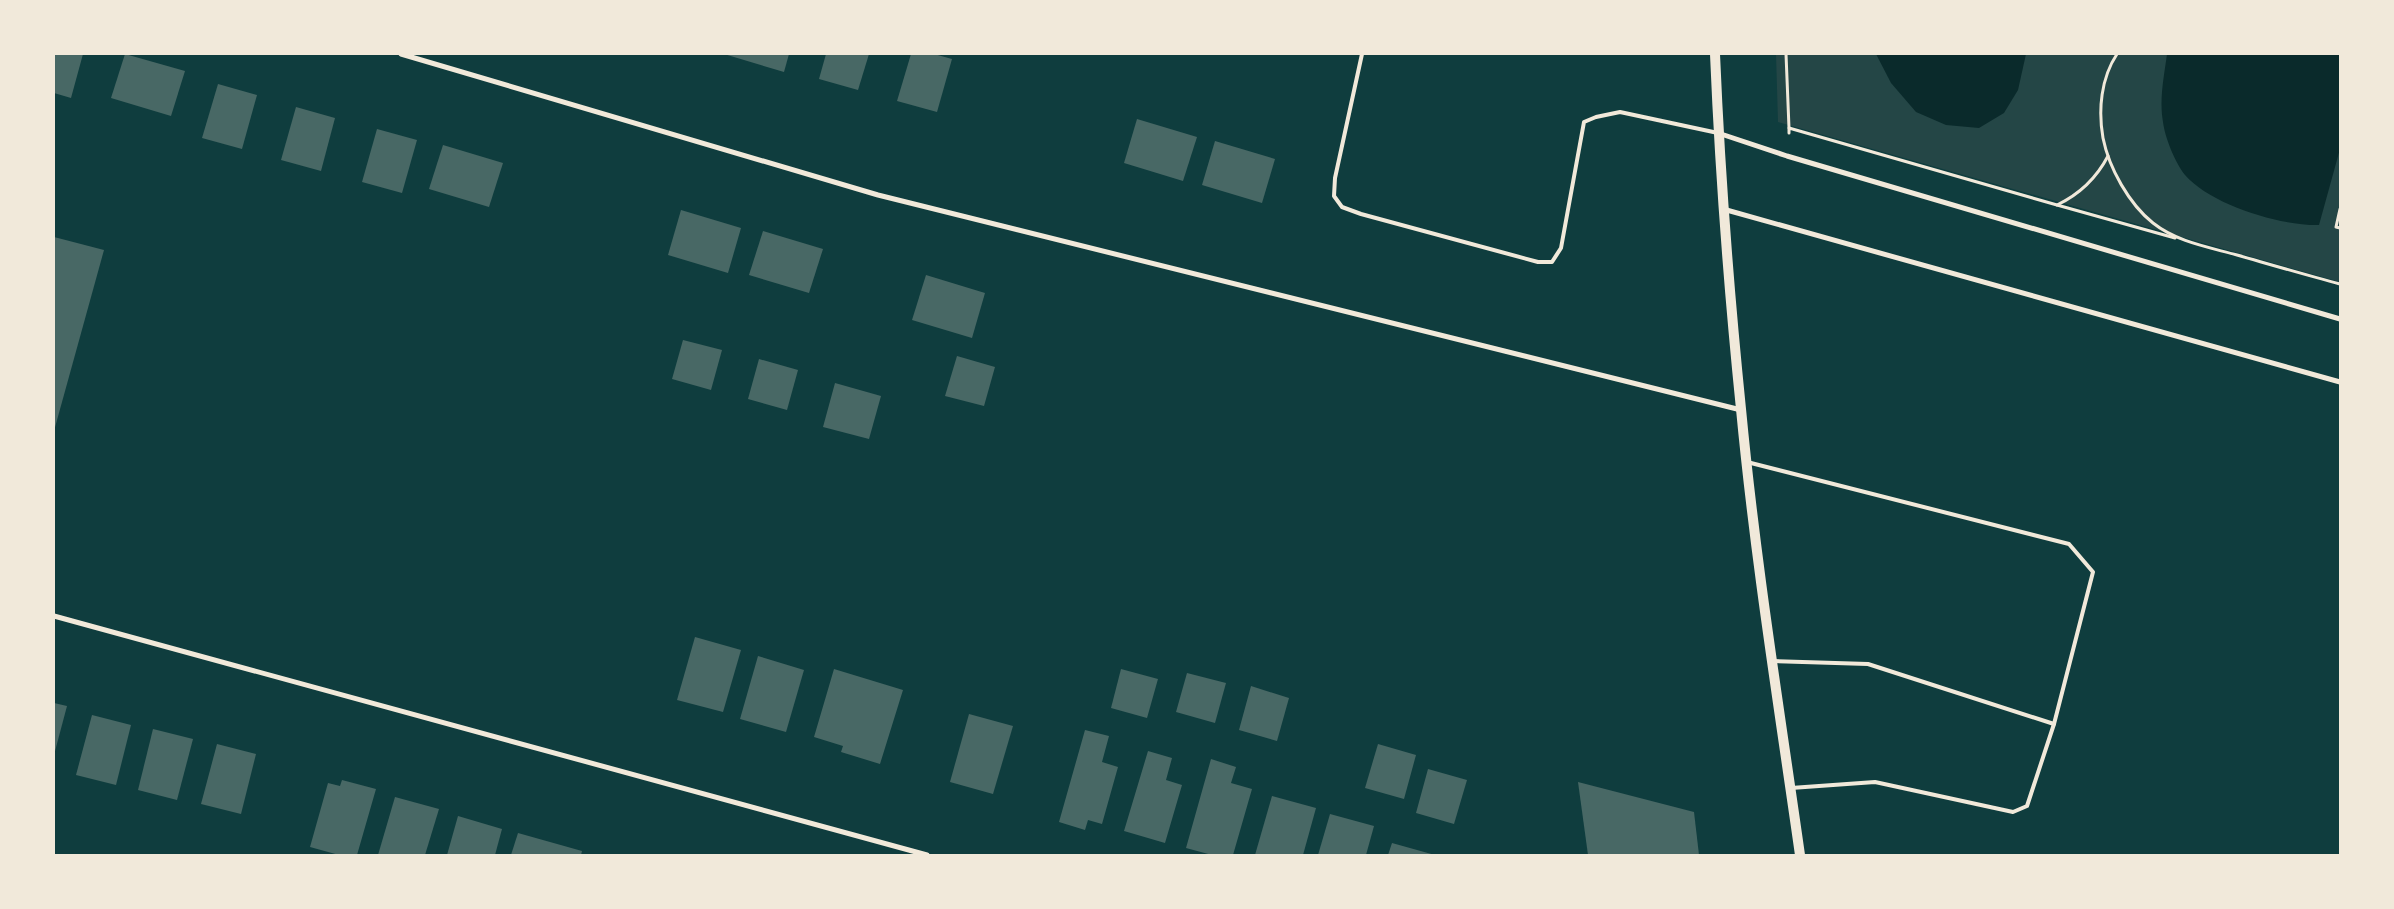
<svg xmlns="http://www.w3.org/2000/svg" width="2394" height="909" font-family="'Space Grotesk',sans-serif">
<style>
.green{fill:#244646}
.water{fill:#0a2a2b}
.building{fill:#486865}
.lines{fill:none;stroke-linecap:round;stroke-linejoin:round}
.path{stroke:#f1e9da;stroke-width:3}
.service{stroke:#f1e9da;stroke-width:4}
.minor{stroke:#f1e9da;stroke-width:5}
.secondary{stroke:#f1e9da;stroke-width:10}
</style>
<rect width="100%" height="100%" fill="#0f3d3e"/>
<polygon class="green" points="1776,54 2340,54 2340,282 1778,122"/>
<g class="water">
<polygon points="1876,54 2026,54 2018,90 2004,113 1979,128 1946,125 1916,112 1891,83"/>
<path d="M2167 54H2340V149L2319 225C2281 226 2211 205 2185 175 2175 162 2165 138 2163 122 2159 99 2164 77 2167 54Z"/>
</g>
<g class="building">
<polygon points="54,54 83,54 71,98 54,93"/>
<polygon points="125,54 185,71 171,116 111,98"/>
<polygon points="724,54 789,54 784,72"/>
<polygon points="826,54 869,54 858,90 819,79"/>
<polygon points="911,54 934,54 952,59 937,112 897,101"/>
<polygon points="218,84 257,95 242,149 202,138"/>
<polygon points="296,107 335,118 321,171 281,160"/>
<polygon points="1137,119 1197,137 1183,181 1124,163"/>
<polygon points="377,129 417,140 402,193 362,182"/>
<polygon points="1215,141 1275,159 1262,203 1202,185"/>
<polygon points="443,145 503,163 489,207 429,189"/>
<polygon points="681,210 741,228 728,273 668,255"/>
<polygon points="763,231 823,249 809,293 749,275"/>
<polygon points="54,237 104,250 54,431"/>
<polygon points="926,275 985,293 972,338 912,320"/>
<polygon points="683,340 722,350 711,390 672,379"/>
<polygon points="957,356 995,367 984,406 945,396"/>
<polygon points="759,359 798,370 787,410 748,399"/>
<polygon points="835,383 881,396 869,439 823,427"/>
<polygon points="695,637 741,650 723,712 677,700"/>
<polygon points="758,656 804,670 786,732 740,719"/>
<polygon points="834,669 903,690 880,764 841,752 843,746 814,737"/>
<polygon points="1121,669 1158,679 1147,718 1111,708"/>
<polygon points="1187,673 1226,683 1215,723 1176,712"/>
<polygon points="1251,686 1289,698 1277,741 1239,730"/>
<polygon points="54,703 67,706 54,755"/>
<polygon points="969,714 1013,726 993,794 950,782"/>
<polygon points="92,715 131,725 116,785 76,775"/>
<polygon points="153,729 193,739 177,800 138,790"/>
<polygon points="1085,730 1109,736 1102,762 1118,767 1102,824 1088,820 1085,830 1059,822"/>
<polygon points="217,744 256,754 241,814 201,804"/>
<polygon points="1378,744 1416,755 1404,799 1365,788"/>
<polygon points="1148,751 1172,758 1166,780 1182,785 1165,843 1124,831"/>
<polygon points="1211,759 1236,767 1231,783 1252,789 1233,855 1212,855 1186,848"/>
<polygon points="1428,769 1467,780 1454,824 1416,813"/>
<polygon points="342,780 376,789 357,855 339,855 310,847 328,783 340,786"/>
<polygon points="1578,782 1694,812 1699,855 1588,855"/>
<polygon points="1272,796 1316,808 1303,855 1255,855"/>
<polygon points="395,797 439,809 425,855 378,855"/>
<polygon points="1330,814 1374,826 1366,855 1318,855"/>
<polygon points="458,816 502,829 495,855 447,855"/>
<polygon points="518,833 582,851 581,855 511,855"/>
<polygon points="1392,843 1435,855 1388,855"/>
</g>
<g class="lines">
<g class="path">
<polyline points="1786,54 1789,128"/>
<path d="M2117 54C2101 78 2098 110 2103 138 2109 168 2129 204 2153 223 2177 242 2208 247 2237 255 2272 265 2306 275 2340 284"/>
<polyline points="1789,133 1789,128 2057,205"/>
<path d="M2108 156C2096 179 2080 194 2057 205L2175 238"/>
<polyline points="2340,209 2336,227 2340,228"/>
</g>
<g class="service">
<polyline points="1362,54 1335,178 1334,196 1342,207 1361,214 1538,262 1552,262 1561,248 1584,122 1596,117 1620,112 1718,133"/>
<polyline points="1747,462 2069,544 2093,572 2054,724 2027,806 2013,812 1875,782 1791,788"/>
<polyline points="1773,661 1868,664 2054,724"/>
</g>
<g class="minor">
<polyline points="401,54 878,195 1741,410"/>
<polyline points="1718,133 1787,156 2340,319"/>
<polyline points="1723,209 2340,382"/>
<polyline points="54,616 927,855"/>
</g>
<path class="secondary" d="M1715 54C1720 173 1729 291 1741 409 1755 558 1779 707 1800 855"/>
</g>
<rect width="2394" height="909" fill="none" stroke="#f1e9da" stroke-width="110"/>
</svg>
